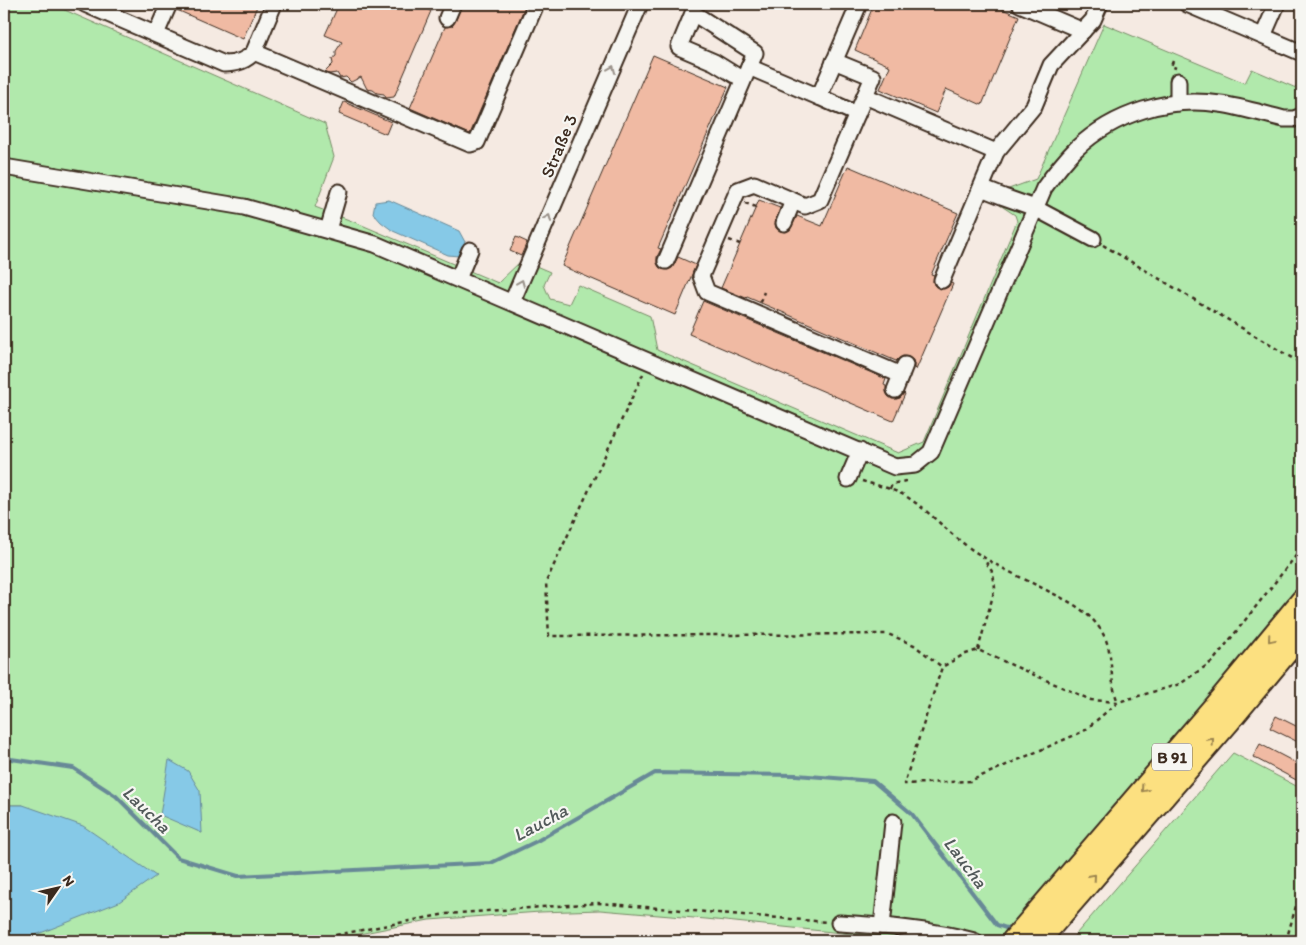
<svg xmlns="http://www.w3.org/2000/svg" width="1306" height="945" font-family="Itim,sans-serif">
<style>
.green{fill:#b1e9ac;stroke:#768a65;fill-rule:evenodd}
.water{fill:#86c9e7;stroke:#688997}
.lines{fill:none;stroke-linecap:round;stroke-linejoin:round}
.stream{stroke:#688997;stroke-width:4}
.building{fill:#f0baa3;stroke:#3b2a1e}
.minor-casing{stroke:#3b2a1e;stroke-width:19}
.highway-casing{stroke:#3b2a1e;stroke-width:26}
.path{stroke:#3b2a1e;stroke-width:2.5;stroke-dasharray:4 4;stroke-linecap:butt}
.minor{stroke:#f6f6f2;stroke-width:15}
.highway{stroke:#fce080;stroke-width:22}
.oneway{stroke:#989088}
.oneway2{stroke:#9c854f}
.labels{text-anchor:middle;stroke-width:4.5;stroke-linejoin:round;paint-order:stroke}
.shield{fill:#f6f6f2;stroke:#73675e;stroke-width:1}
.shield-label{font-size:16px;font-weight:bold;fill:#3b2a1e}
.street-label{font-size:18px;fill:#3b2a1e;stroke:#f6f6f2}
.water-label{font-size:19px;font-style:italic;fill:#525a5a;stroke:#f6f6f2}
</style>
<rect width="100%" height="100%" fill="#f5eae2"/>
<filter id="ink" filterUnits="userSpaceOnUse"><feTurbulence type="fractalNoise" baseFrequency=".02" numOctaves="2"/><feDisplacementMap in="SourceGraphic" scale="10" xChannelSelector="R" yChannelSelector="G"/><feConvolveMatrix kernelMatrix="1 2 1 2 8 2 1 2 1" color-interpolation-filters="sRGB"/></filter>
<g filter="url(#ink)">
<g class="green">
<path d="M4 4H51L325 124 334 157 315 207 357 223 498 283 522 260 550 272 544 285 550 299 569 304 578 285 650 316 657 350 898 453 924 442 1017 221 1015 215 1000 205 1006 190 1036 179 1104 24 1245 83 1252 69 1296 88 1302 73V585L1289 602 1000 941H882L880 937 706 919 600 910 540 912 429 920 344 937 333 941H4V939L33 936 23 805H4ZM165 780 202 833 181 823Z"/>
<polygon points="1233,753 1302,789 1302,941 1070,941"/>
</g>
<g class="water">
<polygon points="389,200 459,231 465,242 462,249 458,256 448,255 393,231 381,222 373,213 375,202"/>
<polygon points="169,760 188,771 200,791 202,833 160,815"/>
<polygon points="4,805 23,805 83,826 156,876 119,902 33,936 4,939"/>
</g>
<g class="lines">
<polyline class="stream" points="4,758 73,768 116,796 178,858 238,876 491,863 537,841 655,773 796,775 873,781 912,814 997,925 1012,930"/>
</g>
<g class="building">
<polygon points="178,4 258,4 243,39 177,10"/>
<polygon points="339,4 414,4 431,11 394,97 386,98 384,94 377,93 373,90 367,89 361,77 351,82 346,77 340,78 337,73 329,74 325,72 333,64 332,59 336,56 336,51 342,42 325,35"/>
<polygon points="462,4 526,4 470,134 410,108 445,27 452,26 455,22"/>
<polygon points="874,4 990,4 1019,16 982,105 946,89 936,113 880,89 890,66 855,50"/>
<polygon points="653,55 728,87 658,248 661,249 657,257 657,263 659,267 662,269 668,270 672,268 678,257 696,265 675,315 562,266"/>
<polygon points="344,102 391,122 386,134 339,114"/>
<polygon points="848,166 958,213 931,275 934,276 933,282 934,285 938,288 944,289 948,287 951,283 953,284 916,370 914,368 914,364 913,360 909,357 903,356 899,358 896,361 747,297 746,298 721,288 759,200 780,208 775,224 776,228 780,231 786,232 790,230 797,216 822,226"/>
<polygon points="516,237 527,242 521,256 510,251"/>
<polygon points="703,301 886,379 884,385 886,386 886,392 888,396 892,399 896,399 900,398 904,393 905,394 893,421 689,334"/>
<polygon points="1276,716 1302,729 1302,744 1270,728"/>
<polygon points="1260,744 1302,766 1302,783 1253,757"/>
</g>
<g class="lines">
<defs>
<g id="minor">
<path d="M85 4 224 64C236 64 246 61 254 52L274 4"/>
<polyline points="1020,4 1083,31"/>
<polyline points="1187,4 1302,53"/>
<polyline points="447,18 453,4"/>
<polyline points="156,34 169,4"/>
<polyline points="1263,36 1277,4"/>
<polyline points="254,52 470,144 477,142 536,4"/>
<polyline points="834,61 873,77 820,200 805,206 754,184 738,190 701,276 707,292 901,375"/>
<polyline points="749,67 819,97"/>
<polyline points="1178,81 1178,103"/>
<polyline points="865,96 996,152"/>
<polyline points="857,114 819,97 859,4"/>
<path d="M4 167 244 207 375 244 895 467 915 465 931 452 1044 188C1054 174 1064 161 1076 149 1114 113 1169 96 1220 104 1242 107 1263 114 1284 119H1294L1302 116"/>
<polyline points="981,188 1004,197 1035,208 1093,239"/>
<polyline points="784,223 793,201"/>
<polyline points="328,230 339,192"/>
<polyline points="666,261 755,53 693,13 679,47 714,62 735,75 744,79"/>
<polyline points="458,279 470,250"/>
<polyline points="942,280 996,152 1034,106 1051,65 1093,20 1100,4"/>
<polyline points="512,302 640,4"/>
<polyline points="895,390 905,365"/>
<polyline points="848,479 860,451"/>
<path d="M839 923C884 926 930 929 974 941"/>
<polyline points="882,926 893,822"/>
</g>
<g id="highway">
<polyline points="1013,941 1216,705 1302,601"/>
<polyline points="1038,941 1229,721 1302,633"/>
</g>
</defs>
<use href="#minor" class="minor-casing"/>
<use href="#highway" class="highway-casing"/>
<g class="path">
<polyline points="1173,61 1171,66 1176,68"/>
<polyline points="745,203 756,207"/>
<polyline points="729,240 740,244"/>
<polyline points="1103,245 1302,364"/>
<polyline points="760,302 764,292"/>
<polyline points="643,374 546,582 549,636 888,634 914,645 942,667"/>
<path d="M862 481C875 485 890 488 902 494 930 510 950 536 977 553 998 567 1022 578 1044 589 1066 600 1089 610 1102 632 1115 653 1108 679 1118 702L1084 731 970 781 904 784 942 667 963 655 978 650 1091 700 1118 702 1180 684 1213 661 1302 548"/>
<polyline points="890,489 892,484 910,480"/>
<polyline points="978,650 995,588 993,573 984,559"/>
<polyline points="321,941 336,935 446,914 598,903 827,922"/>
<polyline points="1286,941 1302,885"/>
</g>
<use href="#minor" class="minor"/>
<use href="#highway" class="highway"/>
</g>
<defs><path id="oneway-chevron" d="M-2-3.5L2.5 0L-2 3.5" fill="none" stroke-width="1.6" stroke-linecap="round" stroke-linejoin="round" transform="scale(1.25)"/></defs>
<g class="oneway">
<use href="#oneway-chevron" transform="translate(612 69) rotate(-67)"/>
<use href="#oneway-chevron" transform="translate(548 218) rotate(-67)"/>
<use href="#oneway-chevron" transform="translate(521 283) rotate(-67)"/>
</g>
<g class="oneway2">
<use href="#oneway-chevron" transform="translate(1271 639) rotate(130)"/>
<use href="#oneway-chevron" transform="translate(1211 741) rotate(-49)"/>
<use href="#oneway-chevron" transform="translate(1144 789) rotate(131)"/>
<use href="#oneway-chevron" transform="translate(1093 877) rotate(-49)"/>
</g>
</g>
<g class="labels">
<rect class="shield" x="1152" y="743.5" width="40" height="27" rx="4"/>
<g class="shield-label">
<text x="1172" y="763">B 91</text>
</g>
<g class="street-label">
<text transform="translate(559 146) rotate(-67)" y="6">Straße 3</text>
</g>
<g class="water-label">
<text transform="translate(147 809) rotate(44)" y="7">Laucha</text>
<text transform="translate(540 822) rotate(-28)" y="7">Laucha</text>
<text transform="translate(966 862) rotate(53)" y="7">Laucha</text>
</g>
</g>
<rect width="1306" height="945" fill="none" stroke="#f6f6f2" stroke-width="20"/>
<rect x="10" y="10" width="1286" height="925" fill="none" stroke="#3b2a1e" stroke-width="2" filter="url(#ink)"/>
<g transform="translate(58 888) rotate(56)" stroke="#f6f6f2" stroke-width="4" paint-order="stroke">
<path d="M0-4L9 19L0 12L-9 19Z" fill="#3b2a1e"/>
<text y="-8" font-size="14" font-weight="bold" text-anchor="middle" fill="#3b2a1e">N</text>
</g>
</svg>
